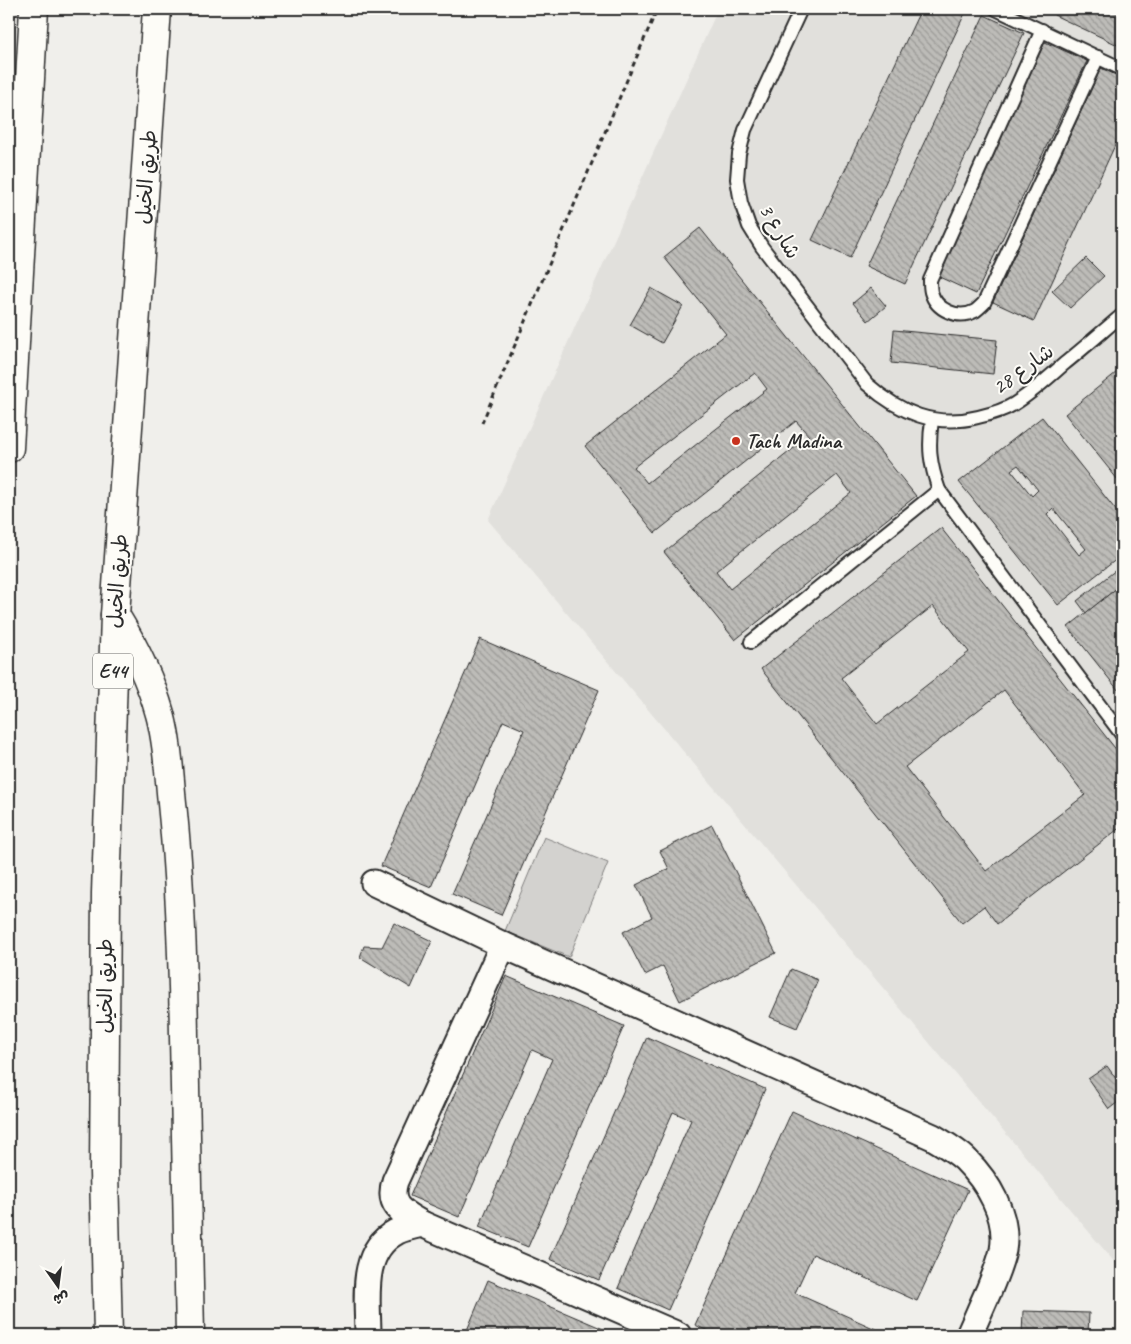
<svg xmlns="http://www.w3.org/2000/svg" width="1131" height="1344" font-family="Caveat,'Playpen Sans Arabic',sans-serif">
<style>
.built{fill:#e1e0dc}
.grass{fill:#d3d2cf;stroke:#7f7e7d}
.building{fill:url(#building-back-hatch);stroke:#2b2b2b;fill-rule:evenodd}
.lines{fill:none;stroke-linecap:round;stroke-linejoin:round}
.service-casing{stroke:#2b2b2b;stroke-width:16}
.minor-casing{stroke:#2b2b2b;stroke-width:29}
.motorway-casing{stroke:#2b2b2b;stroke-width:31}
.path{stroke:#2b2b2b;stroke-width:3;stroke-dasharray:5 4;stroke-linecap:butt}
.service{stroke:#fdfcf7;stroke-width:12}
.minor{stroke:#fdfcf7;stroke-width:25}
.motorway{stroke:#fdfcf7;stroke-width:28}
.poi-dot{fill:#c8321e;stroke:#fdfcf7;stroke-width:2}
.labels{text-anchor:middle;stroke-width:4;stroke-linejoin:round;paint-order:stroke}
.shield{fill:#fdfcf7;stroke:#6a6a68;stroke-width:1}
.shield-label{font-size:20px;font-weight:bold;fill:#2b2b2b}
.street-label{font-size:21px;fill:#2b2b2b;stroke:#fdfcf7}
.poi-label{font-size:21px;font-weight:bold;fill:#2b2b2b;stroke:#fdfcf7;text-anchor:start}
</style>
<defs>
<pattern id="building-back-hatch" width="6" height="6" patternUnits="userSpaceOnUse" patternTransform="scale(1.25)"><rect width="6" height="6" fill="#bdbcb8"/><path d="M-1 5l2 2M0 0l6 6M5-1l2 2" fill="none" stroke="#9a9996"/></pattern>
</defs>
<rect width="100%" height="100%" fill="#f0efeb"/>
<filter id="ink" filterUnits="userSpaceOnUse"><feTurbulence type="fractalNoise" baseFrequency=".02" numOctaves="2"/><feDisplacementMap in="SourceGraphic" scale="10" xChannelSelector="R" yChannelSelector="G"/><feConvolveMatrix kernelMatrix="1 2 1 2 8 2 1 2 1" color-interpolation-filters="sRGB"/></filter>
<g filter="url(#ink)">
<polygon class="built" points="718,9 1122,9 1122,1271 488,520"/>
<polygon class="grass" points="544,837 608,863 569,957 505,931"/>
<g class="building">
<polygon points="921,9 967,9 850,258 812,240"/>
<polygon points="1057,9 1122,9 1122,47 1054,15"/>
<polygon points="984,15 1024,33 905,284 866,266"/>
<polygon points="1045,42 1087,61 976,294 935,275"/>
<polygon points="1101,68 1122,78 1122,130 1034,321 993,302"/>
<path d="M700 228 916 496 735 640 664 552 809 436 796 421 655 533 585 446 726 334 664 257ZM755 373 767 389 647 483 634 467ZM837 475 851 493 730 589 716 571Z"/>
<polygon points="1086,258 1104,276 1070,308 1052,291"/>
<polygon points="651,288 683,306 662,343 630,325"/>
<polygon points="871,288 886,306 868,321 853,303"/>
<polygon points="894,330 997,340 993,374 891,363"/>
<polygon points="1122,368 1122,395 1116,400 1122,408 1122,485 1065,414"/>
<path d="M1042 417 1122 518V555L1058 605 959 482ZM1018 465 1038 490 1032 496 1011 470ZM1053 508 1086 549 1079 555 1047 514Z"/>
<path d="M941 528 1122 757V826L997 924 984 906 962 923 761 669ZM933 606 969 652 877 724 841 678ZM1004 690 1085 795 986 871 905 767Z"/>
<polygon points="1122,565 1122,584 1086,613 1077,601"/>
<polygon points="1122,584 1122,695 1068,627"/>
<polygon points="480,639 599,690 501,915 452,894 524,730 503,721 431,887 381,866"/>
<polygon points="712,825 776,953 680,1001 663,966 645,975 623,932 652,917 636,885 669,869 660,851"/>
<polygon points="394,923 432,941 411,988 360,957 364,946 382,947"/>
<polygon points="791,969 818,980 797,1028 770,1017"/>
<polygon points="506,976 624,1026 528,1247 479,1227 552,1059 532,1050 459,1217 410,1196"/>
<polygon points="647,1037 765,1089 668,1310 618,1288 691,1120 673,1112 599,1280 550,1259"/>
<polygon points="1107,1066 1122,1087 1122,1099 1109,1109 1088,1079"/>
<polygon points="792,1111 968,1190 917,1301 813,1254 795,1293 889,1335 717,1335 695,1325"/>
<polygon points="488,1280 608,1331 606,1335 465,1335"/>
<polygon points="1023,1311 1089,1313 1088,1335 1022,1335"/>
</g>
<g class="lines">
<defs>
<g id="service">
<path d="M801 9 745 130 739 154 737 179 741 203 749 226 762 247 867 384C900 413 935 428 978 417 991 414 1003 411 1014 404 1032 393 1048 378 1064 364 1084 348 1103 331 1122 315"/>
<polyline points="996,9 1122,69"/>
<path d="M1042 30 930 280C930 284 930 288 931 292 936 310 958 320 975 311 978 309 981 306 984 303L1098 57"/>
<path d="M932 420C928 448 930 464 939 490L1122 735"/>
<polyline points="751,642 939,490"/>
</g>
<g id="minor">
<path d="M374 883 503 945 933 1137C944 1144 955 1150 965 1159 988 1182 1009 1216 1003 1250 1000 1264 994 1277 989 1290 982 1305 976 1320 969 1335"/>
<path d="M503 945 395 1181C387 1206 403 1213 422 1224L678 1335"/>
<path d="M368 1335C368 1300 359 1252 396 1232 403 1228 413 1226 422 1224"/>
</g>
<g id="motorway">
<polyline points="9,448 34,9"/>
<path d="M115 615C134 646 150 678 160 714 168 743 169 773 172 803 180 881 183 959 184 1037 186 1136 188 1236 190 1335"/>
<polyline points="108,1335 104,1172 106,893 115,615 157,9"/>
</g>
</defs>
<use href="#service" class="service-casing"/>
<use href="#minor" class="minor-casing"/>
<use href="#motorway" class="motorway-casing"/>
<polyline class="path" points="482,423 657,9"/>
<use href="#service" class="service"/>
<use href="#minor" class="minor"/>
<use href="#motorway" class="motorway"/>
</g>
</g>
<circle class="poi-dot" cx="736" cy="441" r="5"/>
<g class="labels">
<rect class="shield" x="93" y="653.5" width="40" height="35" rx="4"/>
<g class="shield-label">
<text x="113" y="678">E44</text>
</g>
<g class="street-label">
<text transform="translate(146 177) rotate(-86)" y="7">طريق الخيل</text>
<text transform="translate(780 231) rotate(59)" y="7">شارع 3</text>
<text transform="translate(1023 369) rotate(-36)" y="7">شارع 28</text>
<text transform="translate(117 581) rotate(-86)" y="7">طريق الخيل</text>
<text transform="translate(105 986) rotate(-90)" y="7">طريق الخيل</text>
</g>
<g class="poi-label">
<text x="746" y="448">Tach Madina</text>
</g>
</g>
<rect width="1131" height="1344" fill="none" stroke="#fdfcf7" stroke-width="30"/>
<rect x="15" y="15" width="1101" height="1314" fill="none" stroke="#2b2b2b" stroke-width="2" filter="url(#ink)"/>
<g transform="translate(58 1286) rotate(166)" stroke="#fdfcf7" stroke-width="4" paint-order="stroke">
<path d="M0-4L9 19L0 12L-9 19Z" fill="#2b2b2b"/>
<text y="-8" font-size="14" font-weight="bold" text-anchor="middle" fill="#2b2b2b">ش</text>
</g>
</svg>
